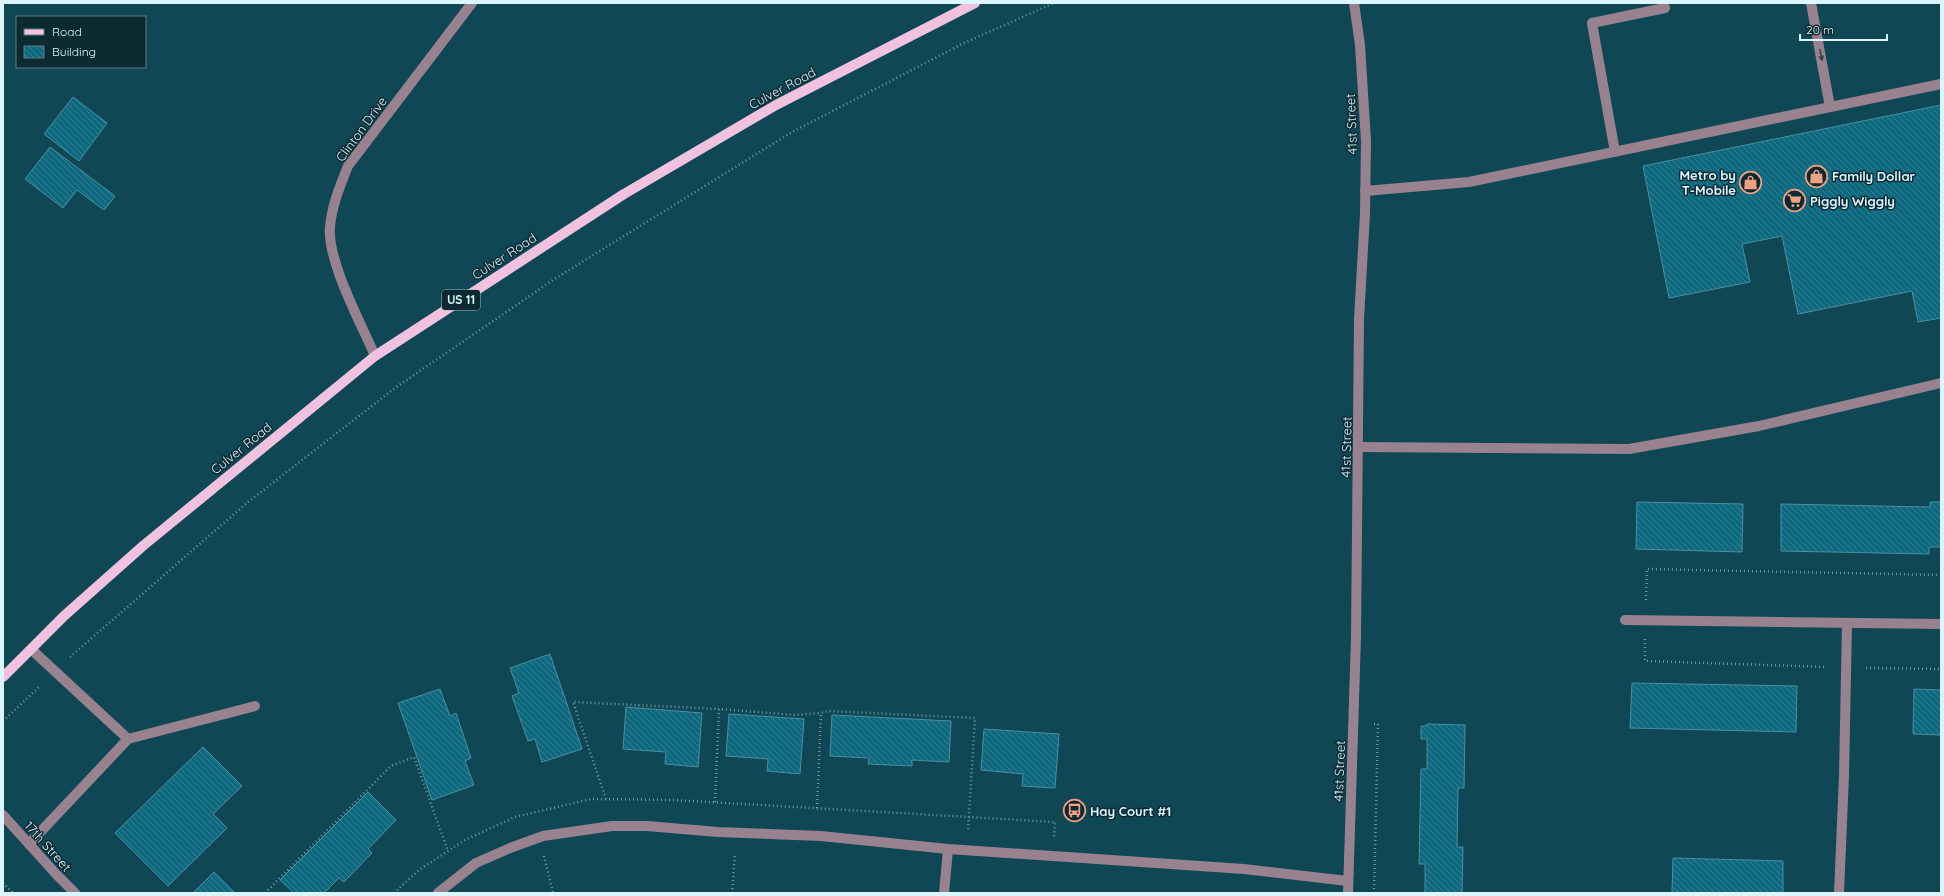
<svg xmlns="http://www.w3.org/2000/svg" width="1944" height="896" font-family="Quicksand,sans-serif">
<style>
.building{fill:url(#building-back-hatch);stroke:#4b8fa3}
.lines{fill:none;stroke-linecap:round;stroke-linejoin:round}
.path{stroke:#6f9aa5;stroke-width:2.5;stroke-dasharray:1 3;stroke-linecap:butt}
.minor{stroke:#988290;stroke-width:10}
.major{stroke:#f0c2e0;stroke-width:10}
.oneway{fill:#37444f}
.labels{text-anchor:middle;stroke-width:3;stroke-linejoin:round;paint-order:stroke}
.shield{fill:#0d2a33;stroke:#9db9c1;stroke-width:1}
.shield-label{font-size:12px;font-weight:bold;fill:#dbf6fe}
.street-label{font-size:13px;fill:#dbf6fe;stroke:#0d2a33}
.poi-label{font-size:13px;font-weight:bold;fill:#dbf6fe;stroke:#0d2a33;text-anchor:start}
</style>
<defs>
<pattern id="building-back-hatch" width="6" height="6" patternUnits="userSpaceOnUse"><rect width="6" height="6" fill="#0e697f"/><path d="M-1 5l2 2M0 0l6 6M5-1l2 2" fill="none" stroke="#307f92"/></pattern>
</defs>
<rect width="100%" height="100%" fill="#0f4755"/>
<g class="building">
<polygon points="73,97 107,123 79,161 44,134"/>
<polygon points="1941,105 1941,318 1918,322 1912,291 1798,314 1782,236 1742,244 1750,282 1669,298 1643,166"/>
<polygon points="50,147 115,196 104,210 77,190 63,208 25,179"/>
<polygon points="1637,502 1743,504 1742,552 1636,549"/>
<polygon points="1930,502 1941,502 1941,547 1929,547 1929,554 1781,551 1781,504 1930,507"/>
<polygon points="550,654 582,749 542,762 535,739 528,741 512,696 519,693 510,668"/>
<polygon points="1632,683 1797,686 1796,732 1630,728"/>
<polygon points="440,689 450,716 456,713 471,758 465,761 474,785 432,800 398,703"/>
<polygon points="1914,689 1941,690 1941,735 1913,734"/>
<polygon points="626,707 702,713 698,767 665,764 666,752 623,749"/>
<polygon points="729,714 804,719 800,774 767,771 768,759 726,756"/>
<polygon points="832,715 951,721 949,762 912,760 912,766 868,764 869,758 830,756"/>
<polygon points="1427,724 1465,725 1464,788 1458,788 1457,847 1463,847 1462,893 1419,893 1425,893 1425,864 1419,864 1421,769 1427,769 1427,739 1421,739 1421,726 1427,726"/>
<polygon points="984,729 1059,734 1055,788 1022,786 1023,774 981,770"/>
<polygon points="203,747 242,786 213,814 227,828 168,886 115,833"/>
<polygon points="368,792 396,820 368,849 372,853 344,882 339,878 324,893 294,893 280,880"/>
<polygon points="1673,858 1783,861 1783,893 1672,893"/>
<polygon points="214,872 235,893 193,893"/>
</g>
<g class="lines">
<g class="path">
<polyline points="1646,600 1647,569 1941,575"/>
<polyline points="1645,639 1645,661 1827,667"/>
<polyline points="70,657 248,502 395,388 553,280 792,132 964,43 1054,3"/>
<polyline points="1866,668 1941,669"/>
<polyline points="3,721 40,686"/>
<polyline points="1374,724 1378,724 1374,893"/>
<polyline points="606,799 573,702 719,709"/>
<polyline points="715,802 719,709 796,715 821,713"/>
<polyline points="817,808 821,713 828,711 975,718 968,831"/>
<polyline points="544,856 553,893"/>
<polyline points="3,883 13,893"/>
<polyline points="265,893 391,766 414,757 448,851"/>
<polyline points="394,893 419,870 465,840 515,817 591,799 674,800 1055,822 1054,837"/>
<polyline points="732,893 735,854"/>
</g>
<g class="minor">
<polyline points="1811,3 1830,107"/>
<polyline points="1615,152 1592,23 1665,8 1663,3"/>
<polyline points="1365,191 1469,182 1941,84"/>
<path d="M375 356C361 323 327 261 330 227 332 205 340 186 348 166L472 3"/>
<polyline points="1359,447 1629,449 1759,426 1941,383"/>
<polyline points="1625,620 1941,624"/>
<polyline points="128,739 255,706"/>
<polyline points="3,815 56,874 75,893"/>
<polyline points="29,844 128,739 32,650"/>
<polyline points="438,893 476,863 510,848 543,836 612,826 647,826 718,832 821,836 948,849 1244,869 1348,881"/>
<polyline points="944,893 948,849"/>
<polyline points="1348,893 1356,636 1359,319 1365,214 1366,141 1360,45 1354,3"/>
<polyline points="1839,893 1844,776 1847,623"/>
</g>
<polyline class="major" points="3,677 64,616 144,545 375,356 624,194 776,105 975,3"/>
</g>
<defs><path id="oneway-solid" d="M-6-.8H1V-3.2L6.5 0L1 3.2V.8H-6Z"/></defs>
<use class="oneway" href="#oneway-solid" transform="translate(1821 55) rotate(79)"/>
<defs>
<symbol id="shop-ring" viewBox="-11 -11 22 22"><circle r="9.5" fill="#0d2a33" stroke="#f39f83" stroke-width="1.5"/><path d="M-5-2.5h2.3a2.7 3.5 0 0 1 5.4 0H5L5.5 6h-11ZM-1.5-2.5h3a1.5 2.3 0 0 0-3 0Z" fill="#f39f83"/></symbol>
<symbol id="supermarket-ring" viewBox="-11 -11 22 22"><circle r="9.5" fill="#0d2a33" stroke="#f39f83" stroke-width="1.5"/><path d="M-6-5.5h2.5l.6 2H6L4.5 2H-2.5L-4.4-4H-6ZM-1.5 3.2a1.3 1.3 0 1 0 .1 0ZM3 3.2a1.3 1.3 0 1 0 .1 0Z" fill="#f39f83"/></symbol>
<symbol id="bus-ring" viewBox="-11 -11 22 22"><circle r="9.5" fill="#0d2a33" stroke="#f39f83" stroke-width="1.5"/><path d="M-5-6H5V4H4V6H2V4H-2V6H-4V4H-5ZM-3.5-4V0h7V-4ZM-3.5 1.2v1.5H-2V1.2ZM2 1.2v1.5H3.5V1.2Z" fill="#f39f83"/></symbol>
</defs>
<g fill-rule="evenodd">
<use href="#shop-ring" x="1804" y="164" width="25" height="25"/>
<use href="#shop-ring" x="1738" y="170" width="25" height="25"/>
<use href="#supermarket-ring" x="1782" y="188" width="25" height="25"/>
<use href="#bus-ring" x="1062" y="798" width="25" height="25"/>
</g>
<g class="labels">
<rect class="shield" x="442" y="290" width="38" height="20" rx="3"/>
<g class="shield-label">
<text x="461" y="304">US 11</text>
</g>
<g class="street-label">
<text transform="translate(782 88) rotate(-28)" y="5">Culver Road</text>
<text transform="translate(1351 124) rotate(-92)" y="5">41st Street</text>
<text transform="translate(361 129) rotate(-54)" y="5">Clinton Drive</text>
<text transform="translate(504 256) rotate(-33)" y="5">Culver Road</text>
<text transform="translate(1346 447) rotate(-89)" y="5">41st Street</text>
<text transform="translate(241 448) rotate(-39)" y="5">Culver Road</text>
<text transform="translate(1339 771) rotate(-88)" y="5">41st Street</text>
<text transform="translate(48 846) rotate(48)" y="5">17th Street</text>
</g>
<g class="poi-label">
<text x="1736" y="180" text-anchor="end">Metro by<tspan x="1736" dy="15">T-Mobile</tspan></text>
<text x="1832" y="181">Family Dollar</text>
<text x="1810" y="206">Piggly Wiggly</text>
<text x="1090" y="816">Hay Court #1</text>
</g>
</g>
<rect width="1944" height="896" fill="none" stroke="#dbf6fe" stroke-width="8"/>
<rect x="16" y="16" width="130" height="52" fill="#0d2a33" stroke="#5f7c84"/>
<rect x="24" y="29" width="20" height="6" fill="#f0c2e0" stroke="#5f7c84"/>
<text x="52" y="36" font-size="12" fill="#dbf6fe">Road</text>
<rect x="24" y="46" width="20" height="12" fill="url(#building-back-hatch)" stroke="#5f7c84"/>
<text x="52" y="56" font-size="12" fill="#dbf6fe">Building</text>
<path d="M1800 34v6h87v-6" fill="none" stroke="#dbf6fe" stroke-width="2"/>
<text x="1806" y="34" font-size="12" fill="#dbf6fe" stroke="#0d2a33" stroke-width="3" paint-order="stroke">20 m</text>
</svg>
